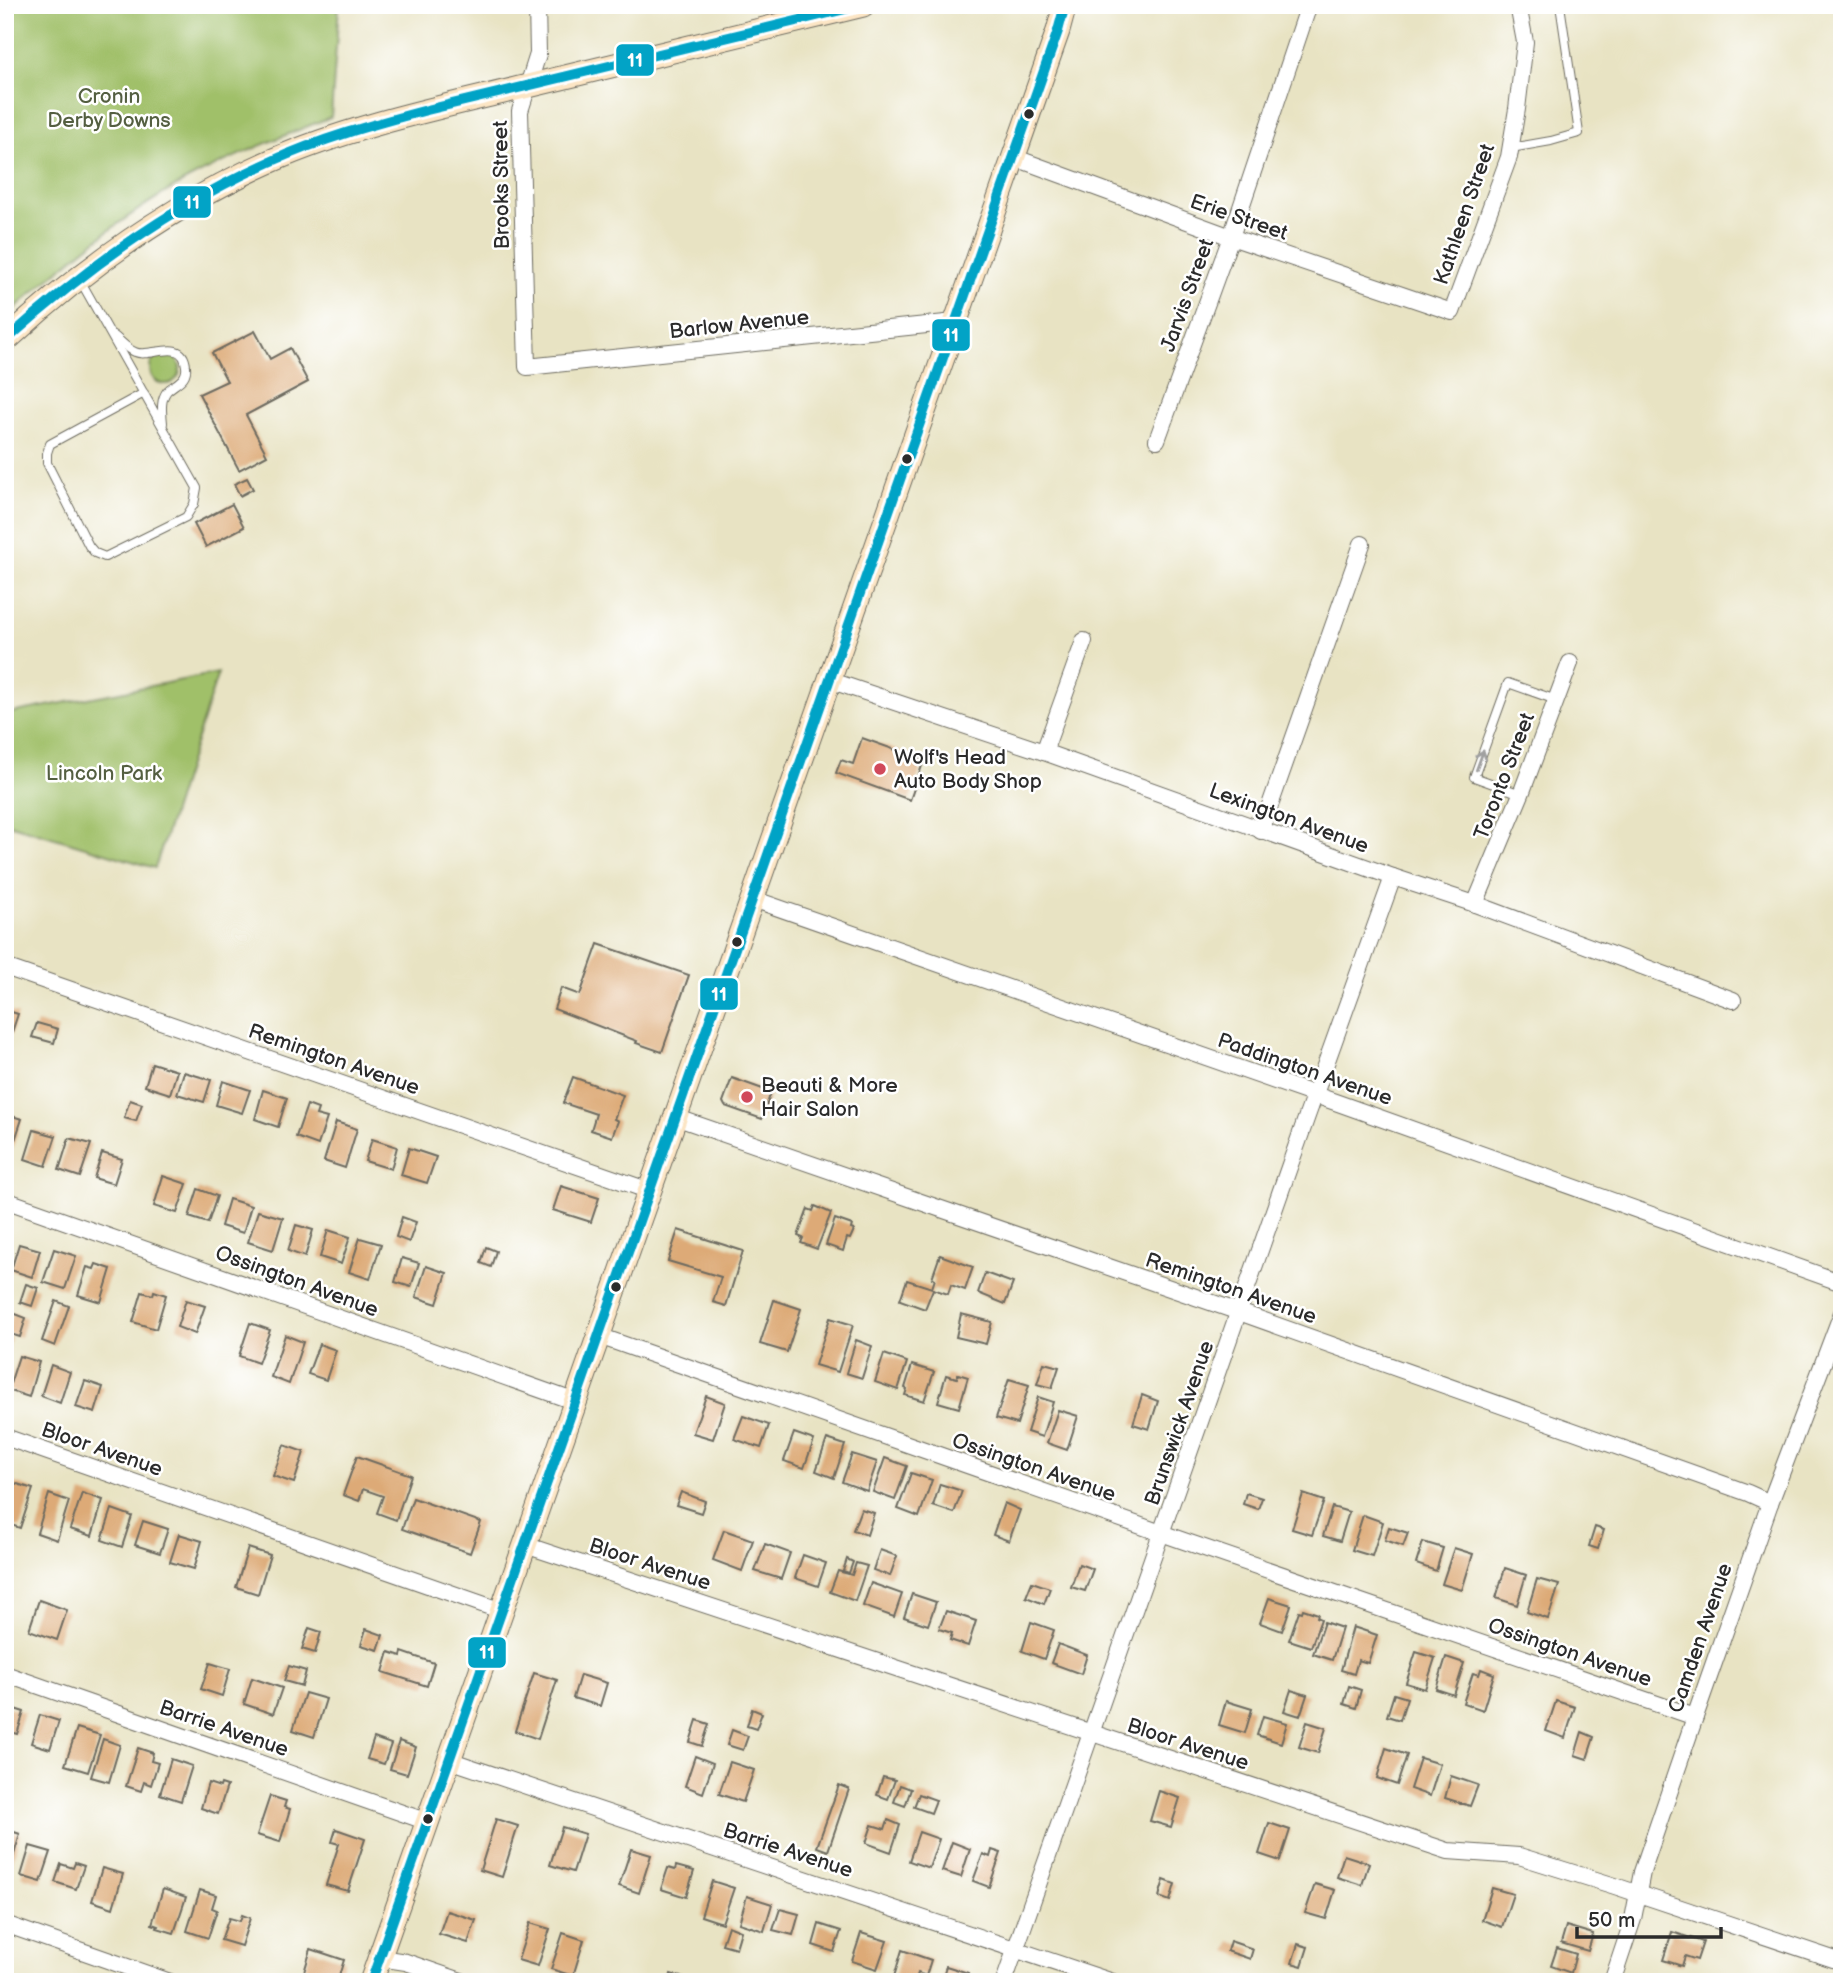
<svg xmlns="http://www.w3.org/2000/svg" width="1847" height="1987" font-family="'Balsamiq Sans',sans-serif">
<style>
.green{fill:#a0c069;stroke:#66764a;stroke-width:2}
.building{fill:#da7}
.lines{fill:none;stroke-linecap:round;stroke-linejoin:round}
.lane-casing{stroke:#6d6b60;stroke-width:10}
.street-casing{stroke:#6d6b60;stroke-width:18}
.secondary-casing{stroke:#6d6b60;stroke-width:25}
.lane{stroke:#fff;stroke-width:8}
.street{stroke:#fff;stroke-width:16}
.secondary{stroke:#fce5c4;stroke-width:23}
.bus-1-casing{stroke:#fff;stroke-width:16}
.bus-1{stroke:#02a3c6;stroke-width:10}
.oneway{stroke:#a0a0a0}
.bus-dot{fill:#2b2b2b;stroke:#fff;stroke-width:2.5}
.poi-dot{fill:#d1495b;stroke:#fff;stroke-width:2.5}
.labels{text-anchor:middle;stroke-width:5;stroke-linejoin:round;paint-order:stroke}
.park-label{font-size:21px;fill:#545f41;stroke:#fff}
.street-label{font-size:21px;fill:#2b2b2b;stroke:#fff}
.poi-label{font-size:21px;fill:#2b2b2b;stroke:#fff;text-anchor:start}
.line-badge{stroke:#fff;stroke-width:2.5}
.badge-label{font-size:19px;text-anchor:middle;font-weight:bold;fill:#fff}
</style>
<rect width="100%" height="100%" fill="#fff"/>
<filter id="ink" filterUnits="userSpaceOnUse"><feTurbulence type="fractalNoise" baseFrequency=".0143" numOctaves="2"/><feDisplacementMap in="SourceGraphic" scale="14" xChannelSelector="R" yChannelSelector="G"/><feConvolveMatrix kernelMatrix="1 2 1 2 8 2 1 2 1" color-interpolation-filters="sRGB"/></filter>
<filter id="wash" filterUnits="userSpaceOnUse"><feTurbulence type="fractalNoise" baseFrequency=".00686" numOctaves="4" result="noise"/><feDisplacementMap in="SourceGraphic" scale="28" xChannelSelector="R" yChannelSelector="G"/><feGaussianBlur stdDeviation="1.57" result="paint"/><feColorMatrix in="noise" values="0 0 0 0 0 0 0 0 0 0 0 0 0 0 0 0 0 1.4 0 .05"/><feComposite in="paint" operator="in"/></filter>
<g filter="url(#wash)">
<rect width="100%" height="100%" fill="#e8e3c3"/>
<g class="green">
<path d="M5 5H339L331 117C283 136 235 155 189 179 122 215 62 266 5 317Z"/>
<circle cx="165" cy="369" r="15"/>
<polygon points="218,673 155,868 5,823 5,714"/>
</g>
<g id="blocks">
<g class="building">
<polygon points="255,331 270,359 290,348 308,382 246,415 267,455 239,470 199,394 227,381 212,353"/>
<polygon points="247,478 253,489 240,496 234,484"/>
<polygon points="232,504 244,527 206,547 194,524"/>
<polygon points="862,738 924,760 910,800 836,773 841,760 853,764"/>
<polygon points="598,944 689,975 662,1052 636,1043 637,1041 554,1009 561,988 580,995"/>
<polygon points="5,1010 18,1014 11,1035 5,1033"/>
<polygon points="37,1023 58,1029 54,1043 32,1037"/>
<polygon points="152,1063 177,1071 170,1094 145,1086"/>
<polygon points="184,1072 211,1080 204,1102 177,1094"/>
<polygon points="573,1077 623,1095 614,1119 618,1121 612,1137 591,1130 596,1114 563,1103"/>
<polygon points="732,1078 771,1092 762,1119 725,1106 723,1102"/>
<polygon points="223,1081 250,1090 242,1113 216,1105"/>
<polygon points="263,1090 287,1098 278,1127 255,1119"/>
<polygon points="130,1100 142,1104 136,1121 124,1118"/>
<polygon points="307,1105 318,1109 316,1115 327,1118 318,1145 296,1137"/>
<polygon points="5,1114 22,1119 12,1149 5,1147"/>
<polygon points="336,1122 357,1129 345,1168 324,1161"/>
<polygon points="34,1130 56,1136 46,1166 25,1159"/>
<polygon points="69,1138 91,1144 80,1177 59,1170"/>
<polygon points="372,1139 397,1147 391,1169 365,1161"/>
<polygon points="409,1148 436,1157 427,1183 401,1175"/>
<polygon points="102,1153 122,1159 114,1184 94,1178"/>
<polygon points="163,1176 187,1184 177,1213 154,1206"/>
<polygon points="561,1186 599,1198 591,1222 553,1210"/>
<polygon points="198,1189 217,1196 208,1223 189,1217"/>
<polygon points="229,1199 251,1206 243,1233 221,1226"/>
<polygon points="815,1206 831,1213 817,1249 801,1243 803,1238 798,1236 808,1209 813,1211"/>
<polygon points="258,1211 283,1218 273,1250 248,1242"/>
<polygon points="402,1217 416,1222 409,1242 396,1237"/>
<polygon points="835,1219 852,1225 851,1229 854,1230 850,1239 847,1238 843,1251 826,1245"/>
<polygon points="296,1225 313,1230 305,1257 288,1251"/>
<polygon points="328,1230 350,1237 341,1264 320,1257"/>
<polygon points="678,1230 743,1251 726,1306 713,1302 721,1277 668,1261"/>
<polygon points="360,1238 381,1244 370,1279 349,1272"/>
<polygon points="19,1244 40,1250 32,1277 11,1270"/>
<polygon points="486,1247 496,1251 491,1267 481,1263"/>
<polygon points="54,1249 76,1256 65,1289 43,1282"/>
<polygon points="940,1255 973,1267 965,1290 951,1285 948,1294 933,1289 925,1309 900,1300 907,1280 932,1288 935,1279 932,1278"/>
<polygon points="402,1258 419,1263 411,1287 395,1282"/>
<polygon points="96,1264 111,1269 101,1302 78,1295 87,1267 94,1269"/>
<polygon points="426,1266 447,1273 437,1304 416,1297"/>
<polygon points="985,1273 1013,1283 1005,1304 978,1293"/>
<polygon points="26,1284 38,1288 32,1306 20,1302"/>
<polygon points="154,1291 166,1295 156,1329 133,1322 142,1292 153,1295"/>
<polygon points="186,1300 205,1306 195,1334 177,1327"/>
<polygon points="774,1300 801,1309 787,1352 760,1344"/>
<polygon points="56,1301 69,1306 55,1346 42,1341"/>
<polygon points="13,1313 26,1318 20,1337 7,1333"/>
<polygon points="961,1314 992,1322 986,1344 956,1337"/>
<polygon points="830,1318 853,1325 838,1372 815,1365"/>
<polygon points="250,1323 270,1330 258,1363 239,1356"/>
<polygon points="285,1335 303,1342 289,1384 271,1377"/>
<polygon points="5,1336 11,1338 6,1355 5,1355"/>
<polygon points="856,1340 872,1346 862,1378 846,1373"/>
<polygon points="319,1344 336,1350 326,1380 308,1374"/>
<polygon points="884,1354 907,1362 898,1390 875,1382"/>
<polygon points="19,1356 39,1362 29,1397 8,1390"/>
<polygon points="1044,1363 1059,1367 1052,1388 1037,1384"/>
<polygon points="51,1365 70,1372 60,1403 41,1396"/>
<polygon points="912,1365 934,1372 924,1401 905,1395 907,1389 905,1388"/>
<polygon points="958,1374 968,1377 959,1408 938,1402 946,1375 957,1378"/>
<polygon points="1009,1379 1029,1385 1017,1424 996,1418"/>
<polygon points="85,1381 103,1387 95,1413 76,1407"/>
<polygon points="1142,1395 1158,1401 1149,1429 1133,1424"/>
<polygon points="706,1396 725,1403 713,1439 693,1433"/>
<polygon points="1038,1397 1053,1402 1042,1437 1027,1432"/>
<polygon points="1058,1410 1078,1416 1067,1450 1047,1443"/>
<polygon points="743,1416 769,1425 761,1448 734,1439"/>
<polygon points="794,1433 814,1440 804,1468 784,1461"/>
<polygon points="827,1439 845,1445 834,1478 816,1471"/>
<polygon points="284,1445 304,1452 294,1483 273,1476"/>
<polygon points="852,1454 877,1462 867,1491 842,1482"/>
<polygon points="357,1456 411,1475 396,1520 377,1513 383,1496 363,1489 359,1501 343,1495"/>
<polygon points="885,1458 907,1466 895,1500 873,1492"/>
<polygon points="911,1473 932,1480 919,1517 898,1509"/>
<polygon points="11,1482 33,1489 20,1528 5,1523 5,1501"/>
<polygon points="940,1484 962,1491 954,1513 933,1506"/>
<polygon points="681,1492 705,1501 701,1513 676,1505"/>
<polygon points="82,1493 103,1500 92,1536 70,1529"/>
<polygon points="1246,1493 1262,1498 1258,1509 1243,1504"/>
<polygon points="49,1494 69,1501 57,1540 37,1533"/>
<polygon points="1303,1494 1324,1501 1312,1535 1292,1529"/>
<polygon points="413,1498 481,1522 470,1553 402,1529"/>
<polygon points="1004,1503 1020,1510 1009,1541 993,1535"/>
<polygon points="1332,1507 1349,1512 1340,1541 1323,1536"/>
<polygon points="112,1509 132,1516 122,1547 102,1540"/>
<polygon points="861,1509 874,1513 867,1535 853,1530"/>
<polygon points="1363,1515 1383,1522 1372,1556 1352,1550"/>
<polygon points="143,1521 168,1529 160,1553 135,1545"/>
<polygon points="1389,1527 1408,1533 1403,1546 1385,1540"/>
<polygon points="1595,1527 1604,1530 1598,1549 1589,1546"/>
<polygon points="724,1530 753,1540 742,1571 713,1560"/>
<polygon points="179,1534 202,1541 194,1569 170,1562"/>
<polygon points="1423,1542 1443,1548 1436,1571 1416,1564"/>
<polygon points="765,1544 790,1553 781,1579 755,1571"/>
<polygon points="248,1548 270,1555 258,1594 236,1587"/>
<polygon points="1454,1548 1473,1554 1462,1590 1442,1584"/>
<polygon points="880,1550 897,1556 890,1576 873,1570"/>
<polygon points="803,1555 826,1563 818,1586 795,1578"/>
<polygon points="847,1559 853,1562 849,1573 843,1571"/>
<polygon points="856,1563 867,1566 855,1601 830,1592 838,1571 852,1575"/>
<polygon points="1079,1564 1093,1569 1085,1591 1071,1587"/>
<polygon points="1505,1568 1526,1575 1517,1605 1496,1598"/>
<polygon points="1537,1579 1559,1585 1548,1619 1527,1612"/>
<polygon points="1032,1582 1050,1588 1044,1604 1026,1597"/>
<polygon points="871,1583 902,1594 894,1617 863,1606"/>
<polygon points="912,1594 936,1602 928,1625 904,1617"/>
<polygon points="1269,1598 1291,1605 1282,1631 1260,1623"/>
<polygon points="39,1600 67,1610 57,1640 29,1630"/>
<polygon points="1303,1609 1318,1614 1317,1617 1321,1619 1311,1647 1289,1640 1299,1611 1302,1612"/>
<polygon points="946,1611 976,1621 968,1646 950,1640 952,1633 939,1629"/>
<polygon points="1031,1622 1054,1630 1044,1659 1022,1651"/>
<polygon points="1324,1622 1342,1628 1332,1660 1313,1654"/>
<polygon points="1353,1627 1377,1635 1368,1663 1358,1660 1354,1674 1341,1670"/>
<polygon points="309,1628 321,1632 315,1653 302,1649"/>
<polygon points="366,1629 383,1635 378,1650 361,1645"/>
<polygon points="1058,1644 1087,1655 1081,1674 1051,1663"/>
<polygon points="389,1652 401,1656 402,1652 434,1663 427,1686 383,1672"/>
<polygon points="1416,1652 1435,1658 1425,1689 1406,1683"/>
<polygon points="1446,1657 1464,1663 1454,1695 1436,1689"/>
<polygon points="210,1663 230,1669 222,1696 201,1689"/>
<polygon points="289,1666 306,1671 302,1686 284,1681"/>
<polygon points="1481,1669 1494,1674 1483,1710 1463,1703 1473,1673 1479,1675"/>
<polygon points="534,1673 557,1680 538,1739 515,1731"/>
<polygon points="580,1675 607,1683 600,1706 573,1698"/>
<polygon points="252,1678 282,1688 273,1714 244,1704"/>
<polygon points="1349,1686 1361,1690 1356,1708 1344,1704"/>
<polygon points="1291,1690 1307,1695 1300,1716 1284,1711"/>
<polygon points="305,1693 326,1699 314,1737 293,1730"/>
<polygon points="1394,1694 1407,1698 1400,1720 1387,1716"/>
<polygon points="1226,1701 1252,1709 1245,1733 1219,1725"/>
<polygon points="1556,1701 1575,1707 1565,1738 1546,1731"/>
<polygon points="5,1706 24,1712 17,1734 7,1731 5,1736"/>
<polygon points="752,1709 762,1713 756,1729 747,1726"/>
<polygon points="40,1715 59,1721 50,1749 31,1743"/>
<polygon points="1263,1716 1287,1723 1281,1743 1257,1735"/>
<polygon points="697,1720 709,1724 702,1746 690,1742"/>
<polygon points="1307,1722 1326,1728 1318,1753 1299,1747"/>
<polygon points="77,1728 100,1735 88,1772 65,1765"/>
<polygon points="732,1730 748,1736 743,1750 727,1745"/>
<polygon points="1582,1732 1594,1737 1587,1759 1575,1755"/>
<polygon points="374,1738 391,1744 384,1764 367,1759"/>
<polygon points="103,1739 120,1745 109,1782 91,1777"/>
<polygon points="399,1741 416,1747 407,1774 390,1769"/>
<polygon points="138,1748 153,1753 151,1761 158,1763 151,1785 144,1782 141,1791 126,1786"/>
<polygon points="1386,1748 1407,1755 1397,1785 1377,1778"/>
<polygon points="695,1756 713,1763 703,1793 685,1786"/>
<polygon points="1420,1758 1440,1764 1430,1796 1410,1789"/>
<polygon points="171,1759 192,1766 181,1801 160,1794"/>
<polygon points="730,1762 754,1770 743,1802 719,1794"/>
<polygon points="1451,1776 1478,1785 1470,1806 1445,1798"/>
<polygon points="883,1777 895,1780 888,1799 877,1795"/>
<polygon points="208,1783 220,1787 221,1784 227,1786 218,1814 201,1808"/>
<polygon points="839,1785 849,1789 828,1851 817,1847"/>
<polygon points="900,1785 911,1789 905,1806 894,1802"/>
<polygon points="1159,1791 1180,1798 1171,1827 1150,1821"/>
<polygon points="919,1794 936,1800 931,1813 914,1807"/>
<polygon points="270,1796 286,1801 284,1807 290,1809 280,1842 257,1835"/>
<polygon points="496,1819 518,1826 502,1877 480,1870"/>
<polygon points="888,1820 900,1825 891,1852 866,1843 872,1825 885,1829"/>
<polygon points="1269,1823 1290,1830 1280,1861 1259,1854"/>
<polygon points="562,1827 585,1834 573,1872 550,1865"/>
<polygon points="5,1829 20,1834 11,1865 5,1863"/>
<polygon points="336,1829 365,1839 348,1891 326,1885 339,1844 332,1842"/>
<polygon points="919,1832 939,1839 929,1868 909,1861"/>
<polygon points="952,1842 970,1849 961,1877 942,1871"/>
<polygon points="30,1846 51,1852 41,1882 21,1876"/>
<polygon points="631,1849 651,1855 639,1893 619,1886"/>
<polygon points="992,1850 1001,1853 989,1887 973,1881 983,1854 990,1857"/>
<polygon points="1344,1855 1369,1863 1362,1885 1337,1877"/>
<polygon points="75,1863 84,1866 76,1889 55,1882 61,1864 73,1868"/>
<polygon points="676,1866 694,1871 686,1897 661,1889 668,1868 675,1870"/>
<polygon points="102,1868 123,1874 113,1908 92,1901"/>
<polygon points="1164,1880 1175,1884 1170,1901 1159,1897"/>
<polygon points="712,1881 734,1888 722,1923 701,1916"/>
<polygon points="1315,1884 1335,1890 1326,1919 1305,1913"/>
<polygon points="1492,1888 1513,1894 1502,1927 1482,1920"/>
<polygon points="163,1889 186,1897 174,1933 157,1928 158,1926 152,1924"/>
<polygon points="200,1890 216,1895 212,1908 217,1910 208,1938 187,1931"/>
<polygon points="747,1896 772,1904 764,1931 739,1923"/>
<polygon points="780,1909 799,1914 793,1935 773,1930"/>
<polygon points="447,1911 476,1920 468,1943 439,1934"/>
<polygon points="242,1915 250,1918 241,1946 221,1940 229,1918 240,1921"/>
<polygon points="530,1923 550,1929 538,1966 518,1960"/>
<polygon points="819,1924 841,1931 834,1952 813,1945"/>
<polygon points="728,1926 741,1931 736,1948 722,1944"/>
<polygon points="1566,1926 1593,1934 1588,1951 1561,1943"/>
<polygon points="1672,1932 1703,1942 1697,1960 1685,1956 1682,1966 1663,1960"/>
<polygon points="563,1933 584,1940 573,1976 551,1969"/>
<polygon points="861,1933 887,1941 877,1969 852,1961"/>
<polygon points="1230,1941 1253,1949 1250,1959 1227,1951"/>
<polygon points="1298,1944 1308,1947 1302,1966 1292,1963"/>
<polygon points="1557,1948 1576,1954 1571,1973 1551,1966"/>
<polygon points="311,1949 344,1960 337,1982 301,1982"/>
<polygon points="902,1950 931,1960 926,1976 918,1973 915,1982 893,1980"/>
<polygon points="946,1966 968,1973 965,1982 941,1982"/>
<polygon points="671,1974 694,1981 694,1982 669,1982"/>
</g>
</g>
</g>
<g filter="url(#ink)">
<use href="#blocks" fill-opacity="0" stroke="#6d6b60" stroke-width="2"/>
<g class="lines">
<defs>
<g id="lane">
<polyline points="1511,148 1551,141 1579,133 1560,5"/>
<polyline points="80,280 197,488 194,504 186,517 105,557 95,553 89,546 47,463 47,453 50,444 144,393"/>
<path d="M113 335C120 340 127 349 135 352 150 359 183 336 186 366 188 380 175 383 167 391 160 400 162 412 163 423"/>
<polyline points="1521,794 1474,777 1508,683 1556,700"/>
</g>
<g id="street">
<polyline points="537,5 538,54 520,111 527,367 955,322"/>
<polyline points="1013,157 1231,237 1452,312 1509,157 1517,109 1525,42 1518,5"/>
<polyline points="1157,440 1231,237 1309,5"/>
<polyline points="829,680 1044,752 1393,877 1475,904 1733,1000"/>
<polyline points="1044,752 1084,641"/>
<polyline points="1261,831 1362,544"/>
<polyline points="753,899 1338,1103 1842,1283"/>
<polyline points="1475,904 1521,794 1570,663"/>
<polyline points="5,967 650,1191"/>
<polyline points="675,1117 1239,1312 1748,1493 1770,1503"/>
<polyline points="5,1200 576,1402"/>
<polyline points="599,1336 1184,1541 1695,1717"/>
<polyline points="5,1437 502,1611"/>
<polyline points="525,1545 1448,1851 1519,1856 1615,1886 1842,1962"/>
<polyline points="5,1674 428,1822"/>
<polyline points="449,1760 1113,1982"/>
<polyline points="5,1924 170,1982"/>
<polyline points="380,1958 406,1962 464,1982"/>
<polyline points="1004,1982 1307,1116 1393,877"/>
<polyline points="1612,1982 1633,1919 1642,1872 1695,1717 1770,1503 1842,1313"/>
</g>
<g id="secondary">
<path d="M5 341C84 268 172 205 271 161 351 126 438 108 524 87 637 60 750 33 863 5"/>
<polyline points="371,1982 1058,31 1065,5"/>
</g>
</defs>
<use href="#lane" class="lane-casing"/>
<use href="#street" class="street-casing"/>
<use href="#secondary" class="secondary-casing"/>
<use href="#lane" class="lane"/>
<use href="#street" class="street"/>
<use href="#secondary" class="secondary"/>
<defs>
<g id="bus-1">
<path d="M5 341C85 269 171 206 270 162 320 139 374 124 427 110L862 5"/>
<polyline points="371,1982 1058,31 1065,5"/>
</g>
</defs>
<use href="#bus-1" class="bus-1-casing"/>
<use href="#bus-1" class="bus-1"/>
</g>
<defs><path id="oneway-shaft" d="M-6 0H5M1.5-3L5.5 0L1.5 3" fill="none" stroke-width="1.6" stroke-linecap="round" stroke-linejoin="round" transform="scale(1.75)"/></defs>
<use class="oneway" href="#oneway-shaft" transform="translate(1480 760) rotate(-70)"/>
</g>
<g class="bus-dot">
<circle cx="1029" cy="114" r="6"/>
<circle cx="907" cy="459" r="6"/>
<circle cx="737" cy="942" r="6"/>
<circle cx="616" cy="1287" r="6"/>
<circle cx="428" cy="1819" r="6"/>
</g>
<g class="poi-dot">
<circle cx="880" cy="769" r="7"/>
<circle cx="747" cy="1097" r="7"/>
</g>
<g class="labels">
<g class="park-label">
<text x="109" y="103">Cronin<tspan x="109" dy="24">Derby Downs</tspan></text>
<text x="104" y="780">Lincoln Park</text>
</g>
<g class="street-label">
<text transform="translate(501 185) rotate(-91)" y="7">Brooks Street</text>
<text transform="translate(1464 214) rotate(-71)" y="7">Kathleen Street</text>
<text transform="translate(1239 217) rotate(19)" y="7">Erie Street</text>
<text transform="translate(1187 295) rotate(-70)" y="7">Jarvis Street</text>
<text transform="translate(739 324) rotate(-6)" y="7">Barlow Avenue</text>
<text transform="translate(1504 776) rotate(-69)" y="7">Toronto Street</text>
<text transform="translate(1289 818) rotate(20)" y="7">Lexington Avenue</text>
<text transform="translate(334 1059) rotate(19)" y="7">Remington Avenue</text>
<text transform="translate(1305 1069) rotate(19)" y="7">Paddington Avenue</text>
<text transform="translate(297 1281) rotate(20)" y="7">Ossington Avenue</text>
<text transform="translate(1231 1288) rotate(19)" y="7">Remington Avenue</text>
<text transform="translate(1179 1423) rotate(-71)" y="7">Brunswick Avenue</text>
<text transform="translate(102 1449) rotate(19)" y="7">Bloor Avenue</text>
<text transform="translate(1034 1467) rotate(19)" y="7">Ossington Avenue</text>
<text transform="translate(650 1564) rotate(18)" y="7">Bloor Avenue</text>
<text transform="translate(1700 1638) rotate(-71)" y="7">Camden Avenue</text>
<text transform="translate(1570 1652) rotate(19)" y="7">Ossington Avenue</text>
<text transform="translate(224 1728) rotate(19)" y="7">Barrie Avenue</text>
<text transform="translate(1188 1744) rotate(18)" y="7">Bloor Avenue</text>
<text transform="translate(788 1850) rotate(18)" y="7">Barrie Avenue</text>
</g>
<g class="poi-label">
<text x="894" y="764">Wolf's Head<tspan x="894" dy="24">Auto Body Shop</tspan></text>
<text x="761" y="1092">Beauti &amp; More<tspan x="761" dy="24">Hair Salon</tspan></text>
</g>
</g>
<g class="line-badge">
<rect x="615" y="43" width="40" height="34" rx="7" fill="#02a3c6"/>
<rect x="172" y="185" width="40" height="34" rx="7" fill="#02a3c6"/>
<rect x="931" y="318" width="40" height="34" rx="7" fill="#02a3c6"/>
<rect x="699" y="977" width="40" height="34" rx="7" fill="#02a3c6"/>
<rect x="467" y="1636" width="40" height="33" rx="7" fill="#02a3c6"/>
</g>
<g class="badge-label">
<text x="635" y="67">11</text>
<text x="192" y="209">11</text>
<text x="951" y="342">11</text>
<text x="719" y="1001">11</text>
<text x="487" y="1659">11</text>
</g>
<rect width="1847" height="1987" fill="none" stroke="#fff" stroke-width="28"/>
<path d="M1577 1927v10h144v-10" fill="none" stroke="#2b2b2b" stroke-width="3.5"/>
<text x="1588" y="1927" font-size="21" fill="#2b2b2b" stroke="#ffffff" stroke-width="5" paint-order="stroke">50 m</text>
</svg>
